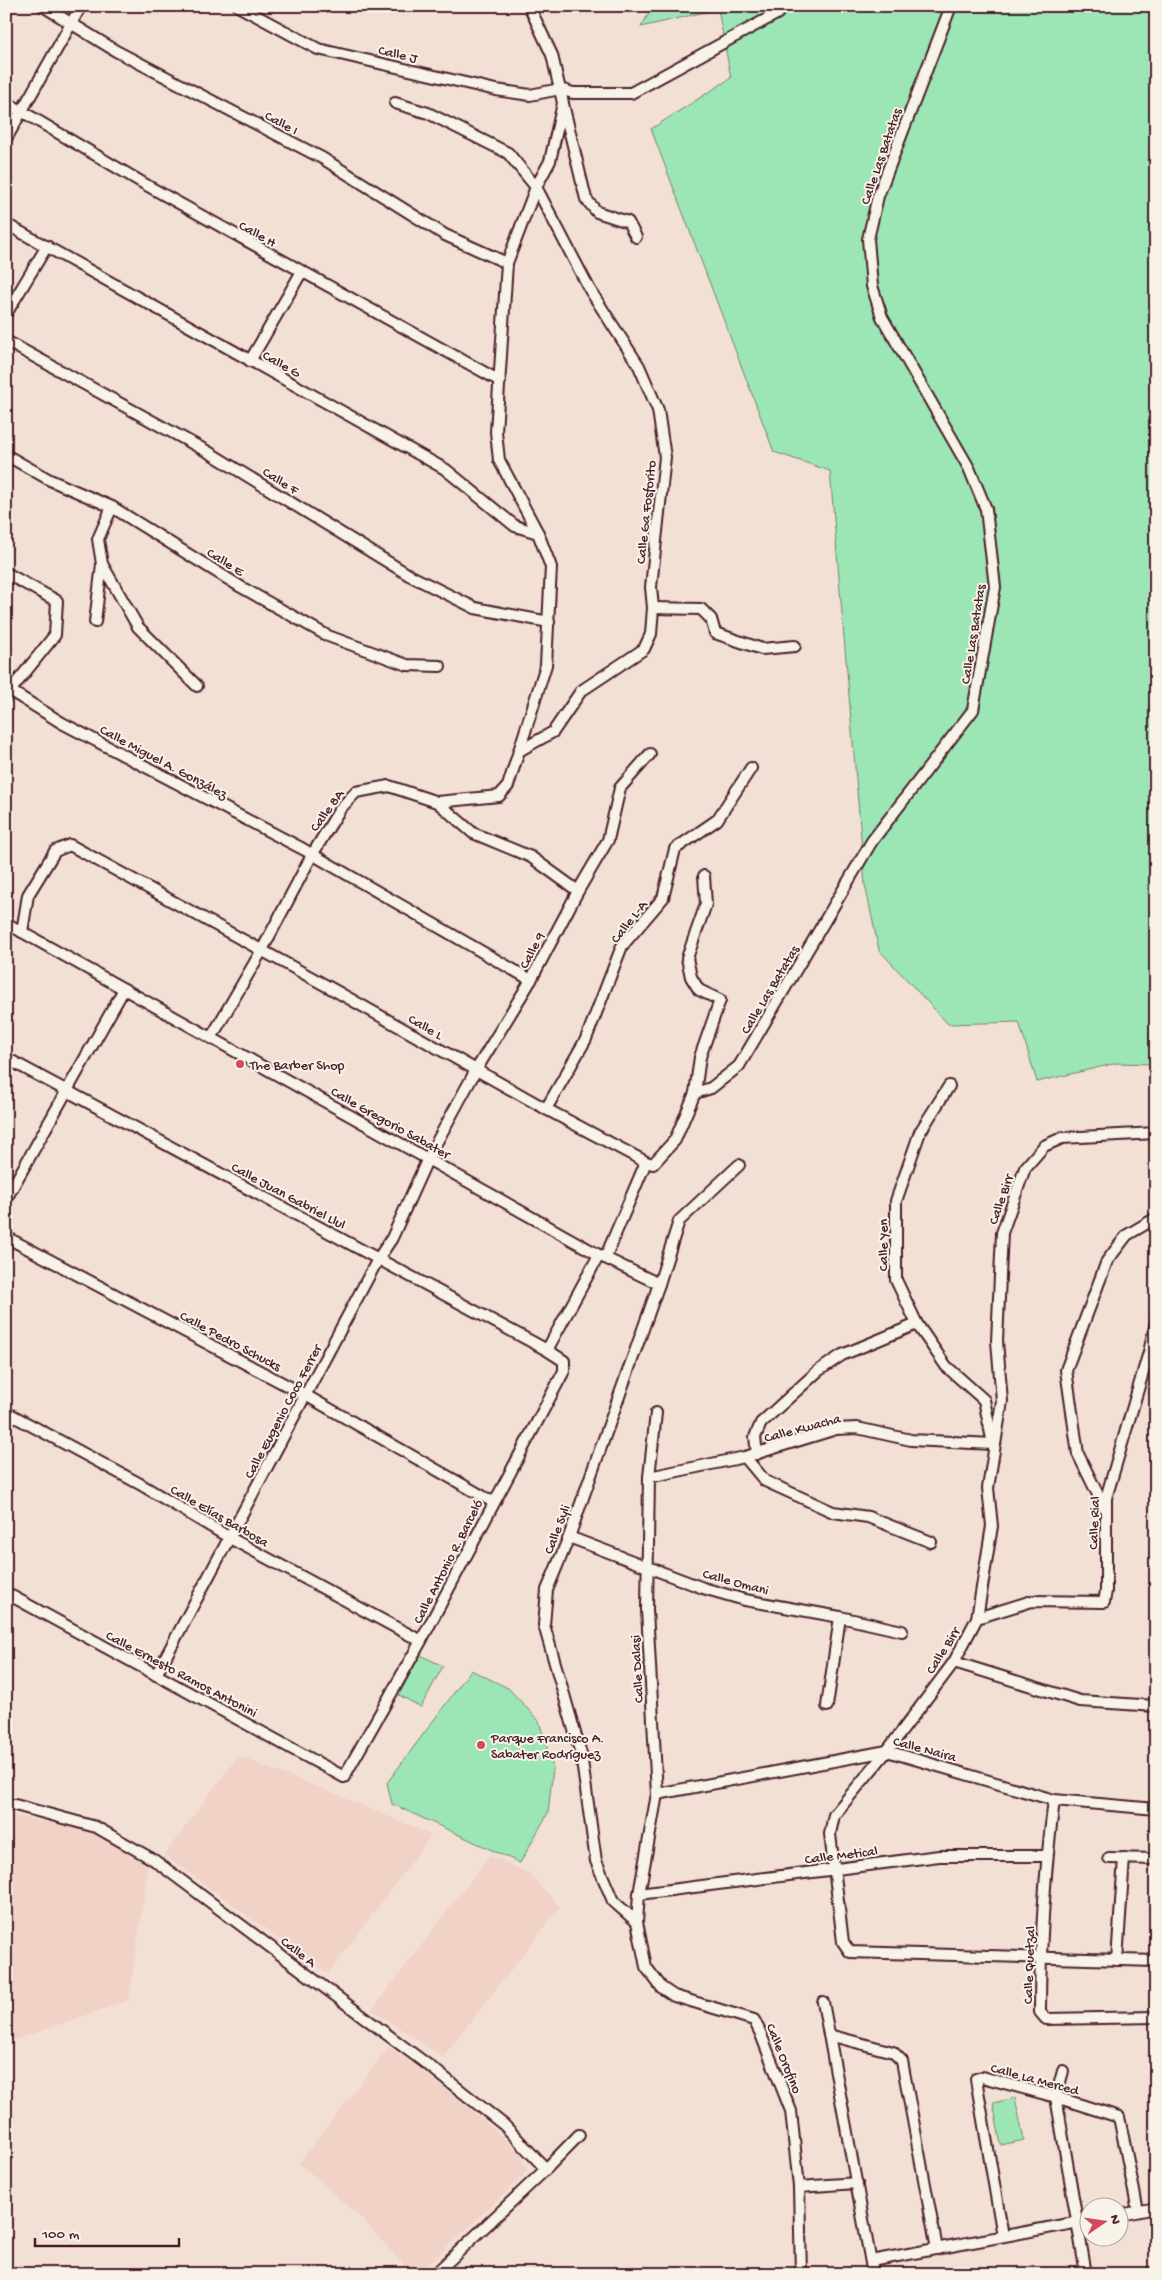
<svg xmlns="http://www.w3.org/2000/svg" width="1162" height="2280" font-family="'Gochi Hand',sans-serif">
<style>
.built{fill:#f1d2c6}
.green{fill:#9ce6b5;stroke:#738270}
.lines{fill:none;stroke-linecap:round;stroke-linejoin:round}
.minor-casing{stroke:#4a1f2b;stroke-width:14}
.minor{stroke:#f7f3e8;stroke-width:10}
.poi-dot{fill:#d1495b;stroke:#f7f3e8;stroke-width:2}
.labels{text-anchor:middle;stroke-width:4;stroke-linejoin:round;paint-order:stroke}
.street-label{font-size:14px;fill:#4a1f2b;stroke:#f7f3e8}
.poi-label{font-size:14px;fill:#4a1f2b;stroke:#f7f3e8;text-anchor:start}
</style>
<rect width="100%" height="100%" fill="#f3e0d4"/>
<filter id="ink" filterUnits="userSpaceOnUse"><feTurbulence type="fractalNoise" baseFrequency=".02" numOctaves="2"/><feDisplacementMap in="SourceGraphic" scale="10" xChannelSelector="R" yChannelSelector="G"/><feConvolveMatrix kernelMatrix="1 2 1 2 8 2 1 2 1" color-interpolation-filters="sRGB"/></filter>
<g filter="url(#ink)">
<g class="built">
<polygon points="6,1654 14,1658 9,1790 6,1790"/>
<polygon points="238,1756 333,1793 432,1835 328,1974 164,1855"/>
<polygon points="6,1814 53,1823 99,1836 148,1866 129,2000 6,2043"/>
<polygon points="490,1855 530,1874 560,1907 443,2057 372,2010"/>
<polygon points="389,2047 456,2096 520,2153 526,2168 524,2175 418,2274 412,2274 362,2219 299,2163"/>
</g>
<g class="green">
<polygon points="653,6 1156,6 1156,1064 1117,1063 1037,1082 1019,1022 948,1024 879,950 865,885 830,471 774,452 651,129 731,78 718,9 641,27"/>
<polygon points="420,1655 443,1666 421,1707 399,1695"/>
<polygon points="471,1670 508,1688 539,1721 553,1768 548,1813 520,1863 392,1804 387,1783"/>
<polygon points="1015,2098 1024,2140 1001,2145 993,2103"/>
</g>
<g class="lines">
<defs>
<g id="minor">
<polyline points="43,6 116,51 322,158 445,235 507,263"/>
<polyline points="238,6 318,49 496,90 530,95 560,89 573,93 631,93 778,13"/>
<polyline points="6,102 148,186 500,381"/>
<polyline points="395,103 428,113 508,153 536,187 590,290 639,366 658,410 665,457 651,587 653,608 651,634 644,649 581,691 553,732 519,751 508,786 499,796 437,802"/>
<polyline points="563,104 586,199 597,212 628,222 636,237"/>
<polyline points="6,139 81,6"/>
<polyline points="6,224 445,469 515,526 538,533"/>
<polyline points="6,314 47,246"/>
<polyline points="6,341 210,453 409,575 475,608 549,622"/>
<polyline points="250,361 301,273"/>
<polyline points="6,455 50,480 112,507 241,587 328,636 407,665 440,666"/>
<polyline points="102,564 138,627 197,686"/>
<polyline points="6,573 57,601 55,635 6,696"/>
<polyline points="653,608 701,609 711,619 715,633 762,649 795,646"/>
<polyline points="95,622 102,564 98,539 112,507"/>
<polyline points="6,688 62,723 303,849 531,980"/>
<polyline points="519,751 546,665 551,567 538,533 499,460 496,432 507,263 536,187 550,161 563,103 552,55 529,6"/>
<polyline points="6,923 599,1255 659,1284"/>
<polyline points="22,932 28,895 55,851 70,845 334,990 546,1109 646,1162 653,1164 675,1140 695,1093 711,1088 739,1066 872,841 973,710 995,587 986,509 969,468 882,317 872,286 868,239 878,196 951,6"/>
<polyline points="211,1038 262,950 312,855 340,809 356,792 389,786 437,802 473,833 531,857 578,891"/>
<polyline points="6,1058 547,1350 564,1361 564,1371 421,1641 344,1777 6,1593"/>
<polyline points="695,1093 700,1057 720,1000 699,990 691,977 687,958 706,904 704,876"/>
<polyline points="546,1109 586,1039 622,946 663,898 675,849 717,820 751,768"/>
<polyline points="1156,1133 1062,1138 1044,1146 1025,1168 1002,1233 997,1341 1002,1401 988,1488 992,1526 977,1618 954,1662 887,1751 834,1815 830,1834 843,1942 850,1952 1156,1961"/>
<polyline points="6,1199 124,989"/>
<polyline points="6,1237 307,1396 493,1502"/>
<polyline points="605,1258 646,1162"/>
<polyline points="547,1350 599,1255"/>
<polyline points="6,1412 140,1484 230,1538 421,1641"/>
<polyline points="656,1413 649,1477 647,1610 657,1794 639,1894 637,1922 646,1967 662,1988 674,1996 754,2020 760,2032 791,2111 799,2187"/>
<polyline points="757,1454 755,1437 761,1423 818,1371 842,1355 917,1324"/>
<polyline points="745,1457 765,1481 833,1512 868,1517 931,1542"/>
<polyline points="649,1477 745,1457 836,1429 857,1428 911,1440 993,1444 984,1400 946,1366 917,1324 896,1280 896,1201 920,1132 949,1086"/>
<polyline points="1105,1509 1078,1454 1066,1370 1107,1261 1127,1235 1156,1218"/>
<polyline points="569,1537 703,1588 745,1600 840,1617 902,1631"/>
<polyline points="977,1618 1032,1601 1104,1602 1106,1591 1106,1498 1149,1352 1156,1322"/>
<polyline points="954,1662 1080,1701 1156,1706"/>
<polyline points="156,1675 378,1259 392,1238 428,1158 476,1070 531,980 578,891 608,840 620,788 650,754"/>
<polyline points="827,1706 840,1617"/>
<polyline points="657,1794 887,1751 1054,1800 1156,1809"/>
<path d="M1054 1800C1045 1870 1040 1941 1040 2012L1046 2019 1156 2017"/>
<polyline points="6,1805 15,1805 96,1827 154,1860 436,2071 504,2125 546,2169"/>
<polyline points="1109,1858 1156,1859"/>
<polyline points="639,1894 939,1856 1047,1856"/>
<polyline points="637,1922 613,1901 596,1861 581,1754 544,1625 547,1590 569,1537 659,1284 679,1221 739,1165"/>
<polyline points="1117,1960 1124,1858"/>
<polyline points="823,2002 873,2274"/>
<polyline points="829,2035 893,2052 902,2061 937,2249"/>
<polyline points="1063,2071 1056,2097 1086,2274"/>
<polyline points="1120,2215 1156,2208"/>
<polyline points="1003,2236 976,2079 982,2077 1056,2097 1119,2117 1138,2211"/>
<polyline points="871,2261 1090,2220"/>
<polyline points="435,2274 546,2169 579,2135"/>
<polyline points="801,2274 799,2187 857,2183"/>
<polyline points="1147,2274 1156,2272"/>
</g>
</defs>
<use href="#minor" class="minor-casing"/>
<use href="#minor" class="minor"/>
</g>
</g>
<g class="poi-dot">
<circle cx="240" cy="1064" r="5"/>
<circle cx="481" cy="1745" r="5"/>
</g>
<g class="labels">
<g class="street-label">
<text transform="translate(398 53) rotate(13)" y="5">Calle J</text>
<text transform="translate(282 122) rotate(28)" y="5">Calle I</text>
<text transform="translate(880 156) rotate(-71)" y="5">Calle Las Batatas</text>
<text transform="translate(258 233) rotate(29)" y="5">Calle H</text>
<text transform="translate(282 363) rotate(29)" y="5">Calle G</text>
<text transform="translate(281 480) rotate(32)" y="5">Calle F</text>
<text transform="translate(645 512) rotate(-84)" y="5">Calle Ga Fosforito</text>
<text transform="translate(226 561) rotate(32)" y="5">Calle E</text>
<text transform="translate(972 634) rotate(-81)" y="5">Calle Las Batatas</text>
<text transform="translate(164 761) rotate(28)" y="5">Calle Miguel A. González</text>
<text transform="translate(326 810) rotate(-54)" y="5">Calle 8A</text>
<text transform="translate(628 921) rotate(-52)" y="5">Calle L-A</text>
<text transform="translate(531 950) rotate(-62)" y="5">Calle 9</text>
<text transform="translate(769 989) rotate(-59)" y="5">Calle Las Batatas</text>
<text transform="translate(426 1026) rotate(30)" y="5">Calle L</text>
<text transform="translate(391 1122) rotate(29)" y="5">Calle Gregorio Sabater</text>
<text transform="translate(289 1195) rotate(28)" y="5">Calle Juan Gabriel Llul</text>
<text transform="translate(1000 1199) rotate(-71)" y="5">Calle Birr</text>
<text transform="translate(882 1245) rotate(-90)" y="5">Calle Yen</text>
<text transform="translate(231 1340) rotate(28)" y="5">Calle Pedro Schucks</text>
<text transform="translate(282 1411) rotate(-62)" y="5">Calle Eugenio Coco Ferrer</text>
<text transform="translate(802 1427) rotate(-15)" y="5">Calle Kwacha</text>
<text transform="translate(220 1515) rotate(30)" y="5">Calle Elías Barbosa</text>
<text transform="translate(1093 1523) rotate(-88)" y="5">Calle Rial</text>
<text transform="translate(556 1529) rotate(-69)" y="5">Calle Syli</text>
<text transform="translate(447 1561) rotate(-63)" y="5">Calle Antonio R. Barceló</text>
<text transform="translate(736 1581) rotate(15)" y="5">Calle Omani</text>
<text transform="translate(942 1650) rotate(-58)" y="5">Calle Birr</text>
<text transform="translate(636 1669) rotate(-93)" y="5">Calle Dalasi</text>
<text transform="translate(182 1673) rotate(28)" y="5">Calle Ernesto Ramos Antonini</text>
<text transform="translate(925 1748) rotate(15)" y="5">Calle Naira</text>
<text transform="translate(841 1854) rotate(-7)" y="5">Calle Metical</text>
<text transform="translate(299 1951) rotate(37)" y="5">Calle A</text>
<text transform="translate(1028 1965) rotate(-88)" y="5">Calle Quetzal</text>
<text transform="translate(785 2058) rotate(68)" y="5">Calle Orofino</text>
<text transform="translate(1035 2078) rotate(15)" y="5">Calle La Merced</text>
</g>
<g class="poi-label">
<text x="250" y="1069">The Barber Shop</text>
<text x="491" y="1742">Parque Francisco A.<tspan x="491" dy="16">Sabater Rodríguez</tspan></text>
</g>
</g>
<rect width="1162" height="2280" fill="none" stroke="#f7f3e8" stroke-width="25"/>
<rect x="12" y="12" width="1137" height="2255" fill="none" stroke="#4a1f2b" stroke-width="2" filter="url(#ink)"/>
<g transform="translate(1104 2222) rotate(77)"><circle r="24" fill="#f7f3e8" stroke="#b29e9c"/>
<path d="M0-4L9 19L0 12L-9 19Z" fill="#d1495b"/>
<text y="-8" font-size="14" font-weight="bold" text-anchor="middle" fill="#4a1f2b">N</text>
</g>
<path d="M35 2238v8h144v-8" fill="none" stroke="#4a1f2b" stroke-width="2.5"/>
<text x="42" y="2238" font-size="15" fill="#4a1f2b" stroke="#f7f3e8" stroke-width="4" paint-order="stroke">100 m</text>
</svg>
